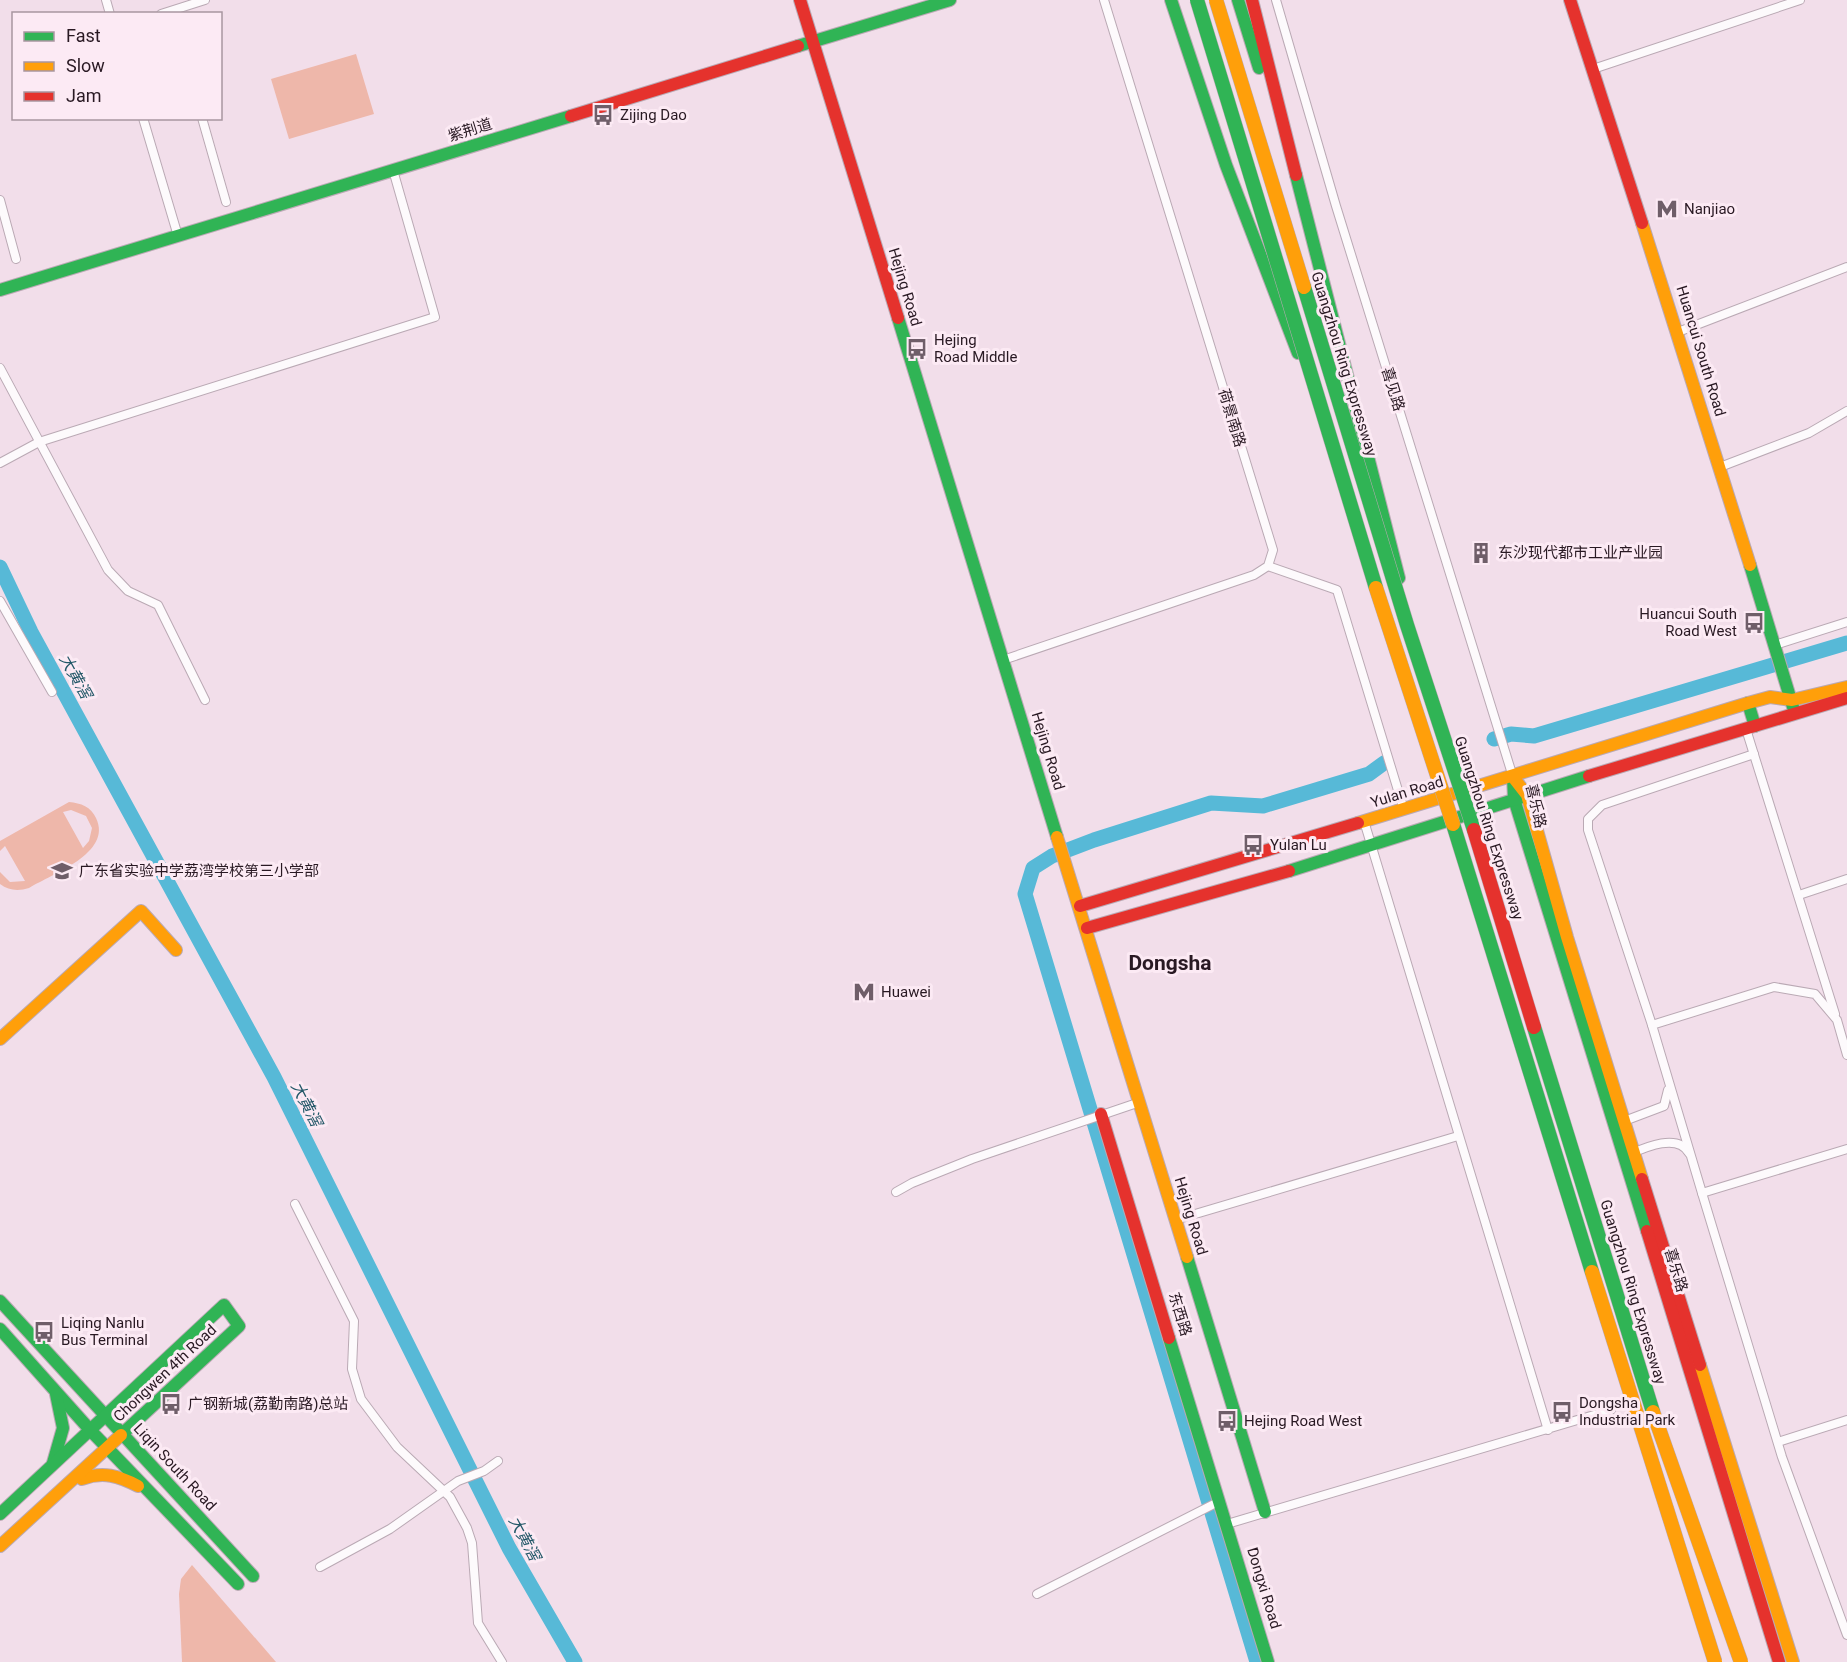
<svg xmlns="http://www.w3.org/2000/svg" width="1847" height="1662" font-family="Roboto,'Noto Sans SC',sans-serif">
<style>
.green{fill:#eeb7aa;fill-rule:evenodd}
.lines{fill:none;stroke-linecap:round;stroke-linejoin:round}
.river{stroke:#57b9d7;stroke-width:15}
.street-casing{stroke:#baa9b4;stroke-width:10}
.fast-casing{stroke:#baa9b4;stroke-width:14}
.slow-casing{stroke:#baa9b4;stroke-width:14}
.jam-casing{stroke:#baa9b4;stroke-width:14}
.street{stroke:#fdfafc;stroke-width:8}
.fast{stroke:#30b455;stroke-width:12}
.slow{stroke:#ff9f0a;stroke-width:12}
.jam{stroke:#e5322d;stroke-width:12}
.fast-bridge-casing{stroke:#baa9b4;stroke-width:15;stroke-linecap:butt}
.slow-bridge-casing{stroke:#baa9b4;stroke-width:15;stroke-linecap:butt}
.jam-bridge-casing{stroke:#baa9b4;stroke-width:15;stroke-linecap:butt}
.fast-bridge{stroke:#30b455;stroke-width:14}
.slow-bridge{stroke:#ff9f0a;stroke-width:14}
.jam-bridge{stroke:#e5322d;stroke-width:14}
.labels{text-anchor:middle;stroke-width:6;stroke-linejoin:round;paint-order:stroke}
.poi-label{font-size:15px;fill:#291923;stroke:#fceaf4;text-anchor:start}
.street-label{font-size:15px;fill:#291923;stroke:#fceaf4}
.water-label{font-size:16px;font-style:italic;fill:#235868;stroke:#fceaf4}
.district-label{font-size:21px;font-weight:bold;fill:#291923;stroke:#fceaf4}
</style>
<rect width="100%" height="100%" fill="#f2deea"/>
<g class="green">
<polygon points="356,54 374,114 289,139 271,79"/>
<path d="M69 802C81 803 91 807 96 818 113 853 52 874 29 888 19 891 9 891 0 884V872L10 882 25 881 5 846 0 851V841ZM71 810 86 816 92 828 89 841 83 848 63 812Z"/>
<polygon points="192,1565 276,1662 182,1662 179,1594 181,1579"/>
</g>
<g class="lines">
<g class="river">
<polyline points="0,567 31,632 274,1077 509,1548 575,1662"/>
<polyline points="1494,739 1511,734 1534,736 1847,643"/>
<polyline points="1257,1662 1025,894 1033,868 1052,856 1094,840 1211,803 1263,806 1369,774 1384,763"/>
</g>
<defs>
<g id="street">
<polyline points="106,0 110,14"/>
<polyline points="1276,0 1336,206 1513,777"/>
<polyline points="161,14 205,0"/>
<polyline points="1593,69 1800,0"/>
<polyline points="143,118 178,236"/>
<polyline points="202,118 226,202"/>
<polyline points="0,200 16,259"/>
<polyline points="1678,332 1847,267"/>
<polyline points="0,368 108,570 128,591 158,605 205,700"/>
<polyline points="0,463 39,442 435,317 393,170"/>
<polyline points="1720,467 1809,433 1847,411"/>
<polyline points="1268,566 1337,590 1404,810"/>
<polyline points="0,601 52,692"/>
<polyline points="1775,645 1847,622"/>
<polyline points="1003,660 1254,575 1268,566 1273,550 1104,0"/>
<polyline points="1746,729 1835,1014"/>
<polyline points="1364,821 1548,1430"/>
<polyline points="1799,895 1847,879"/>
<polyline points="1652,1025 1588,830 1588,819 1602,805 1754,754"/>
<polyline points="1847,1055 1837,1020 1815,994 1774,987 1652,1025 1702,1193 1847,1149"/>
<polyline points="1619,1123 1664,1106 1668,1090"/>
<path d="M1630 1154C1646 1147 1678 1133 1689 1153"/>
<polyline points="896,1192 912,1183 972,1159 1140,1102"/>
<polyline points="1702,1193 1782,1457 1847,1635"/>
<polyline points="295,1204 354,1321 352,1369 361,1399 397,1447 450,1497 467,1528 472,1543 478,1623 502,1662"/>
<polyline points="1175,1220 1458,1136"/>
<polyline points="1778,1442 1847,1420"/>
<polyline points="1227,1524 1611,1410"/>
<polyline points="320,1567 390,1529 458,1481 484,1471 498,1461"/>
<polyline points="1037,1594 1220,1501"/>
</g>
<g id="fast">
<polyline points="1171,0 1226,165 1298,353"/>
<polyline points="1238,0 1259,68"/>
<polyline points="798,46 950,0"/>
<polyline points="1296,175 1399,578"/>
<polyline points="0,290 571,116"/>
<polyline points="898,318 1057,837"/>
<polyline points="1750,565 1793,707"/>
<polyline points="1748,703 1755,726"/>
<polyline points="1513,777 1514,799 1647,1231"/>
<polyline points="1289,871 1589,776"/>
<polyline points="1187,1257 1265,1512"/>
<polyline points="0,1301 253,1576"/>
<polyline points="0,1329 91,1431 238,1584"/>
<polyline points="1169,1338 1268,1662"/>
<polyline points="53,1463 63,1428 56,1394"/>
<polyline points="0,1514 224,1305 239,1326 121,1435"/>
</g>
<g id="slow">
<polyline points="1642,223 1750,565"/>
<polyline points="1513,777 1527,795 1567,937 1642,1179"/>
<polyline points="1358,823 1748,703 1770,697 1792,700 1847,687"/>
<polyline points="1057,837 1187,1257"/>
<polyline points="0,1039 141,911 176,950"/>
<polyline points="1700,1365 1793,1662"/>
<path d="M82 1479C103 1471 119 1476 138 1486"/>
<polyline points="0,1546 121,1435"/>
</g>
<g id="jam">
<polyline points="800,0 898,318"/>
<polyline points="1252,0 1296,175"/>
<polyline points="1570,0 1642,223"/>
<polyline points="571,116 798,46"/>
<polyline points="1589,776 1847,698"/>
<polyline points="1080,906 1358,823"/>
<polyline points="1087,928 1289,871"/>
<polyline points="1101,1114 1169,1338"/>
<polyline points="1642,1179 1700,1365"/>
<polyline points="1647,1231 1779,1662"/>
</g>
</defs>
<use href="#street" class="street-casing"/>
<use href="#fast" class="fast-casing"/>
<use href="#slow" class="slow-casing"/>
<use href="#jam" class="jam-casing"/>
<use href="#street" class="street"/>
<use href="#fast" class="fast"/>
<use href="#slow" class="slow"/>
<use href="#jam" class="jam"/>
<defs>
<g id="fast-bridge">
<polyline points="1197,0 1376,588"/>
<polyline points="1304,287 1407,625 1474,830"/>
<polyline points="1453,824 1592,1272"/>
<polyline points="1534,1027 1653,1412"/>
</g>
<g id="slow-bridge">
<polyline points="1216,0 1304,287"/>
<polyline points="1376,588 1453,824"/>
<polyline points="1592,1272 1715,1662"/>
<polyline points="1653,1412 1741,1662"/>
</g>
<polyline id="jam-bridge" points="1474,830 1534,1027"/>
</defs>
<use href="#fast-bridge" class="fast-bridge-casing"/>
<use href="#slow-bridge" class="slow-bridge-casing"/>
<use href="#jam-bridge" class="jam-bridge-casing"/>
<use href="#fast-bridge" class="fast-bridge"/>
<use href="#slow-bridge" class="slow-bridge"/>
<use href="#jam-bridge" class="jam-bridge"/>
</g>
<defs>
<symbol id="bus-bare" viewBox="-9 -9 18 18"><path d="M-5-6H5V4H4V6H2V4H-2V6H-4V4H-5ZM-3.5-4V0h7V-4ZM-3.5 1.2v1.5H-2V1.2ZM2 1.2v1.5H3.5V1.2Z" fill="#6f5e69" stroke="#fceaf4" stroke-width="2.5" paint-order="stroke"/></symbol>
<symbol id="metro-bare" viewBox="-9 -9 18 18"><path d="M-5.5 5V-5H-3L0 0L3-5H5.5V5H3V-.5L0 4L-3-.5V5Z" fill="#6f5e69" stroke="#fceaf4" stroke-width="2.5" paint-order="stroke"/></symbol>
<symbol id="building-bare" viewBox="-9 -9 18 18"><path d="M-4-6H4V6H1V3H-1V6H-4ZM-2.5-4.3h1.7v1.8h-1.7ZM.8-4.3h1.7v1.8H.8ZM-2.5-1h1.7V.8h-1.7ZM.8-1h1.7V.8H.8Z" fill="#6f5e69" stroke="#fceaf4" stroke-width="2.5" paint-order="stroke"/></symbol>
<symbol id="school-bare" viewBox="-9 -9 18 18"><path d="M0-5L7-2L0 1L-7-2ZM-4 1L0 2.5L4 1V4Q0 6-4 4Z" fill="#6f5e69" stroke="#fceaf4" stroke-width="2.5" paint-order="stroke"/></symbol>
</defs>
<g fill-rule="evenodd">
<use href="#bus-bare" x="588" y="100" width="30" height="30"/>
<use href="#metro-bare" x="1652" y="194" width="30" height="30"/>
<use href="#bus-bare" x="902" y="334" width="30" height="30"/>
<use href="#building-bare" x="1466" y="538" width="30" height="30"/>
<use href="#bus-bare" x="1739" y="608" width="30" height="30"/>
<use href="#bus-bare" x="1238" y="830" width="30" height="30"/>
<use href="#school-bare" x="47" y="856" width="30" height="30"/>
<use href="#metro-bare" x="849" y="977" width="30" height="30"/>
<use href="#bus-bare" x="29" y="1317" width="30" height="30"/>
<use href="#bus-bare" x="156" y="1389" width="30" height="30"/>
<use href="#bus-bare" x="1547" y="1397" width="30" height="30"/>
<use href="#bus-bare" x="1212" y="1406" width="30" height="30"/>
</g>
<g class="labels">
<g class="poi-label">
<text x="620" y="120">Zijing Dao</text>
<text x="1684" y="214">Nanjiao</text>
<text x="934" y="345">Hejing<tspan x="934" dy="17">Road Middle</tspan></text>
<text x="1498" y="558">东沙现代都市工业产业园</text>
<text x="1737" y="619" text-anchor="end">Huancui South<tspan x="1737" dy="17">Road West</tspan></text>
<text x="1270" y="850">Yulan Lu</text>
<text x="79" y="876">广东省实验中学荔湾学校第三小学部</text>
<text x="881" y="997">Huawei</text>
<text x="61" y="1328">Liqing Nanlu<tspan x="61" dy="17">Bus Terminal</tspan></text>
<text x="1579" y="1408">Dongsha<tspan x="1579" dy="17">Industrial Park</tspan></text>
<text x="188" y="1409">广钢新城(荔勤南路)总站</text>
<text x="1244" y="1426">Hejing Road West</text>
</g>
<g class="street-label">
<text transform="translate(470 130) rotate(-17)" y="5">紫荆道</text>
<text transform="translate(905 287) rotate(73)" y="5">Hejing Road</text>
<text transform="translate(1701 351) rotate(73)" y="5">Huancui South Road</text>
<text transform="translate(1344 364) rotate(73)" y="5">Guangzhou Ring Expressway</text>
<text transform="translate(1393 389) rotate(73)" y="5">喜见路</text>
<text transform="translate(1232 418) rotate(73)" y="5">荷景南路</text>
<text transform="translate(1048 751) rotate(73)" y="5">Hejing Road</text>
<text transform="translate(1407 792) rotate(-17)" y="5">Yulan Road</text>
<text transform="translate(1536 806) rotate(77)" y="5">喜乐路</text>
<text transform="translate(1489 828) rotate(72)" y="5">Guangzhou Ring Expressway</text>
<text transform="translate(1191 1216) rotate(73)" y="5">Hejing Road</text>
<text transform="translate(1676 1270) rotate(73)" y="5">喜乐路</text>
<text transform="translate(1633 1292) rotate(73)" y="5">Guangzhou Ring Expressway</text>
<text transform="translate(1180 1314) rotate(73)" y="5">东西路</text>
<text transform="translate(165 1373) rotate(-43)" y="5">Chongwen 4th Road</text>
<text transform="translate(175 1467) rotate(47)" y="5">Liqin South Road</text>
<text transform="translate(1264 1588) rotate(73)" y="5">Dongxi Road</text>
</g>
<g class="water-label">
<text transform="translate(76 676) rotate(61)" y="6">大黄滘</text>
<text transform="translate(307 1104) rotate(63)" y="6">大黄滘</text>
<text transform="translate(525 1538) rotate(62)" y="6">大黄滘</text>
</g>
<g class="district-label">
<text x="1170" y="970">Dongsha</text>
</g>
</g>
<rect x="12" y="12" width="210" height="108" fill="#fceaf4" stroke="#a896a0" stroke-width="1.5"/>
<rect x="24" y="32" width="30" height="9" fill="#30b455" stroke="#a896a0" stroke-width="1.5"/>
<text x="66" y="42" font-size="18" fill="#291923">Fast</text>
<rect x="24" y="62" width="30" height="9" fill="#ff9f0a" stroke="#a896a0" stroke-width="1.5"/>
<text x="66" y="72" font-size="18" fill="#291923">Slow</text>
<rect x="24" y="92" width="30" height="9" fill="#e5322d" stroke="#a896a0" stroke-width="1.5"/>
<text x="66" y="102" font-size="18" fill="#291923">Jam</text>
</svg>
